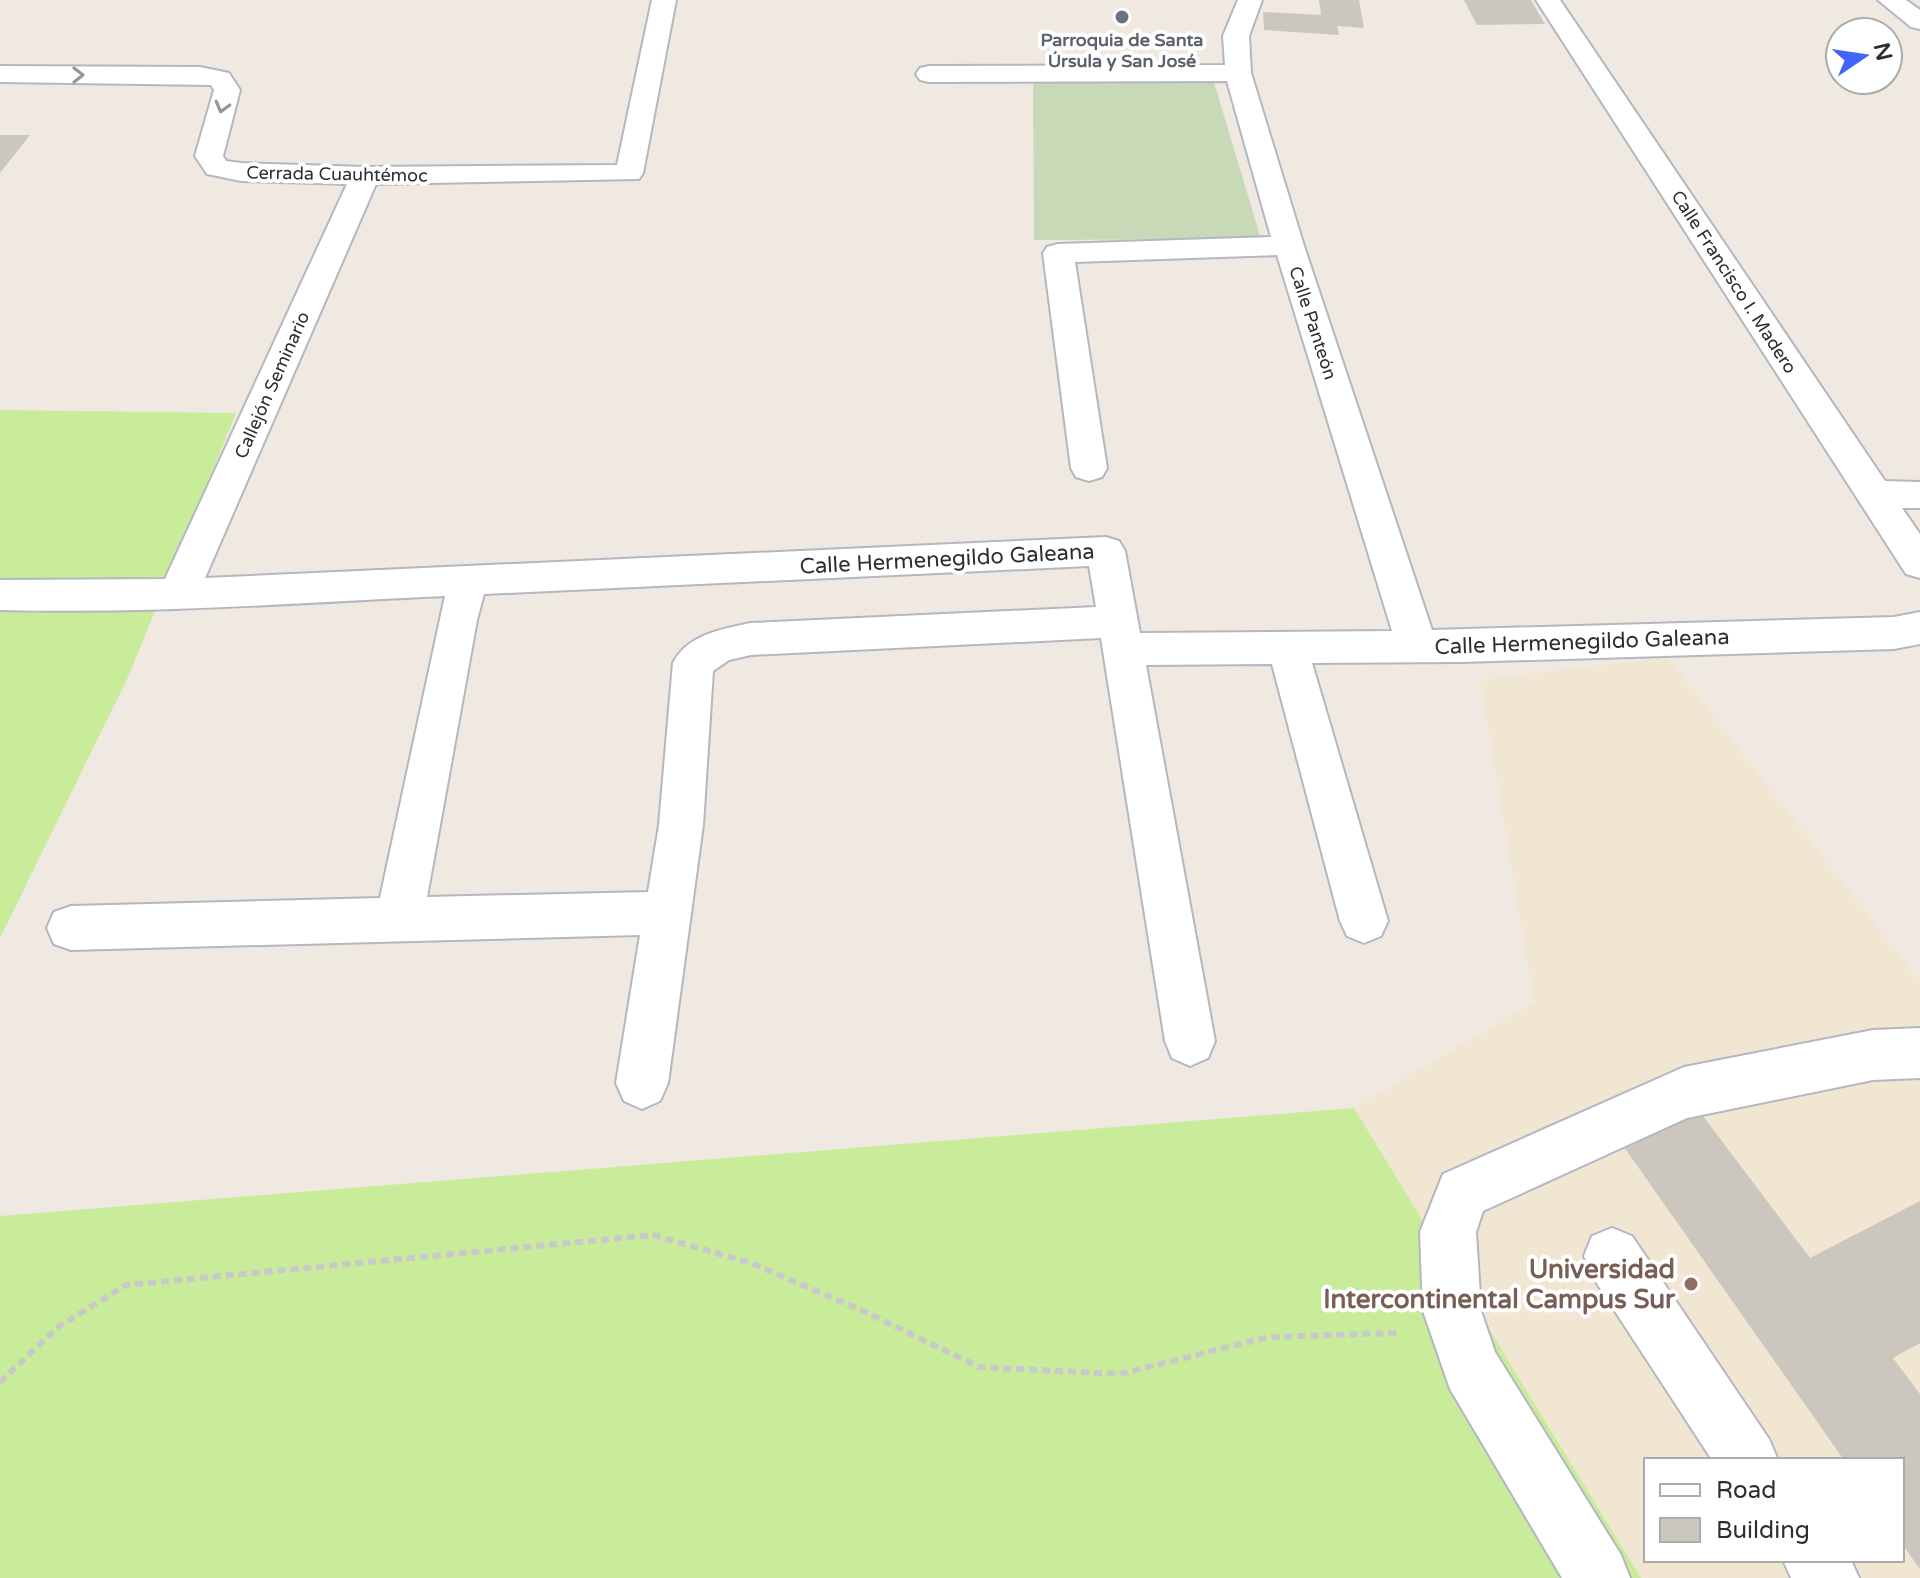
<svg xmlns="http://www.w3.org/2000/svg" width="1920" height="1578" font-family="'Varela Round',sans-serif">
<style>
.education{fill:#f0e6d1;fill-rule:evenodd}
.cemetery{fill:#c8d9b8}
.pitch{fill:#c9ec9a}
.building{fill:#cbc7bf}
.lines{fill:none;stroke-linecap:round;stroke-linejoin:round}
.minor-casing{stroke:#b4b7c1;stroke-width:4}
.path{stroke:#c9c9c9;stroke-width:6;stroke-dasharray:8 5;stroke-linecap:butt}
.minor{fill:#fff;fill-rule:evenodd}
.oneway{stroke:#969696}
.worship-dot{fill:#6b7280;stroke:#fff;stroke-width:3}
.education-dot{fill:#8d6e63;stroke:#fff;stroke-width:3}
.labels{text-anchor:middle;stroke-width:8;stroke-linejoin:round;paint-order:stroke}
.far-worship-label{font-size:18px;font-weight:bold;fill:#5b616d;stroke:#fff}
.far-street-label{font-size:18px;fill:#2e2e2e;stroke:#fff}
.street-label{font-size:22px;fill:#2e2e2e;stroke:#fff}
.near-education-label{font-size:26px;font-weight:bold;fill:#785e54;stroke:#fff;text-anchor:end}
</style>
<rect width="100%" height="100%" fill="#efe9e1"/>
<path class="education" d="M1668 657 1920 981V1578H1641L1354 1108 1534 1002 1480 680ZM1646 1460H1902V1560H1646Z"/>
<polygon class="cemetery" points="1213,79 1261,239 1034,240 1033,82"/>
<g class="pitch">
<polygon points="0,410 236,413 128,677 0,938"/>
<polygon points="1354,1108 1641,1578 0,1578 0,1216"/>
</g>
<g class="building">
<polygon points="1319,0 1359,0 1364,28 1337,26 1339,35 1264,30 1263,12 1321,15"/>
<polygon points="1464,0 1531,0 1545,24 1477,25"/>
<polygon points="0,135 30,135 0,173"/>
<polygon points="1700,1112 1810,1258 1920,1201 1920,1343 1893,1358 1920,1394 1920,1569 1902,1544 1902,1460 1844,1460 1624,1147"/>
</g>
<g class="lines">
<defs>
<g id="minor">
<path d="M652 0H676L643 173 639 179 376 184 205 578 1106 537 1119 541 1125 551 1140 633 1392 631 1277 255 1075 262 1107 468 1102 477 1089 481 1076 477 1071 468 1043 253 1047 247 1058 244 1271 237 1227 81 929 82 920 80 916 74 920 68 929 66 1225 65 1223 36 1238 0H1262L1249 36 1251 73 1304 246 1432 630 1894 617 1920 612V644L1894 649 1462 662 1312 663 1388 921 1381 936 1364 943 1347 936 1340 921 1272 664 1146 665 1215 1041 1208 1058 1190 1066 1172 1058 1165 1041 1101 638 751 655 729 660 713 671 703 825 668 1083 660 1101 642 1109 624 1101 616 1083 640 935 71 950 54 944 47 928 54 912 71 906 380 898 445 596C297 603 148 614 0 610V580L165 579 347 184 241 181 207 174 195 156 214 90 211 85 0 82V66L200 67 229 73 240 90 223 156 226 161 241 163 365 167 617 165ZM1089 566 1096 607 751 623C722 629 688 634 673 663L659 825 648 892 427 897 477 620 484 594Z"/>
<polygon points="1536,0 1560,0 1885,481 1920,482 1920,508 1902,508 1920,534 1920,578 1906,574"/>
<polygon points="1878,0 1906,0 1920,10 1920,29 1911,27"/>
<polygon points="1920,1028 1920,1078 1873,1080 1687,1118 1483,1211 1476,1232 1481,1311 1495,1352 1621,1555 1630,1578 1562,1578 1450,1389 1423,1311 1420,1232 1443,1174 1684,1067 1873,1030"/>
<polygon points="1612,1228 1632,1236 1769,1439 1778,1460 1712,1460 1592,1276 1584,1256 1592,1236"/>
<polygon points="1783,1560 1851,1560 1859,1578 1791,1578"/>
</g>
</defs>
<use href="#minor" class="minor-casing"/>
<polyline class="path" points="0,1382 58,1327 126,1285 653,1235 751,1263 861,1310 979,1367 1120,1374 1268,1337 1398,1333"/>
<use href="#minor" class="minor"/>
</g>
<defs><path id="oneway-chevron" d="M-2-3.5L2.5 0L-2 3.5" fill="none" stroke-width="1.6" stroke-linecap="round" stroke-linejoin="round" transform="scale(2)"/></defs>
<g class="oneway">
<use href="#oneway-chevron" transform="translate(78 75)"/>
<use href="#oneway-chevron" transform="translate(222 107) rotate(105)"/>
</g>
<circle class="worship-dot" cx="1122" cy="17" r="8"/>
<circle class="education-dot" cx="1691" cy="1284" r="8"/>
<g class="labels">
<g class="far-worship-label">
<text x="1122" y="46">Parroquia de Santa<tspan x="1122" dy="21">Úrsula y San José</tspan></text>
</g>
<g class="far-street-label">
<text transform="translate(337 174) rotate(1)" y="6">Cerrada Cuauhtémoc</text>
<text transform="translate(1734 282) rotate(57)" y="6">Calle Francisco I. Madero</text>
<text transform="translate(1313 323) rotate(72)" y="6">Calle Panteón</text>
<text transform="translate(272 385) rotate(-66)" y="6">Callejón Seminario</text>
</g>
<g class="street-label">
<text transform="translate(947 558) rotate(-3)" y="8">Calle Hermenegildo Galeana</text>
<text transform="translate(1582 641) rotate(-2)" y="8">Calle Hermenegildo Galeana</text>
</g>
<g class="near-education-label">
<text x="1675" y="1278">Universidad<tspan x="1675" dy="30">Intercontinental Campus Sur</tspan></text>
</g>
</g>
<rect x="1644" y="1458" width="260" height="104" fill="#ffffff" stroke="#ababab" stroke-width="2"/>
<rect x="1660" y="1484" width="40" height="12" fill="#ffffff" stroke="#ababab" stroke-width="2"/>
<text x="1716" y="1498" font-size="24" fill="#2e2e2e">Road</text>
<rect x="1660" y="1518" width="40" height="24" fill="#cbc7bf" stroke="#ababab" stroke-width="2"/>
<text x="1716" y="1538" font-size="24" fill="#2e2e2e">Building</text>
<g transform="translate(1864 56) rotate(77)"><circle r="38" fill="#ffffff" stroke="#ababab" stroke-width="2"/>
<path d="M0-6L14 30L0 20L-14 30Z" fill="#4264fb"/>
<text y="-12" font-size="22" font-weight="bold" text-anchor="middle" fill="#2e2e2e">N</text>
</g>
</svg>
